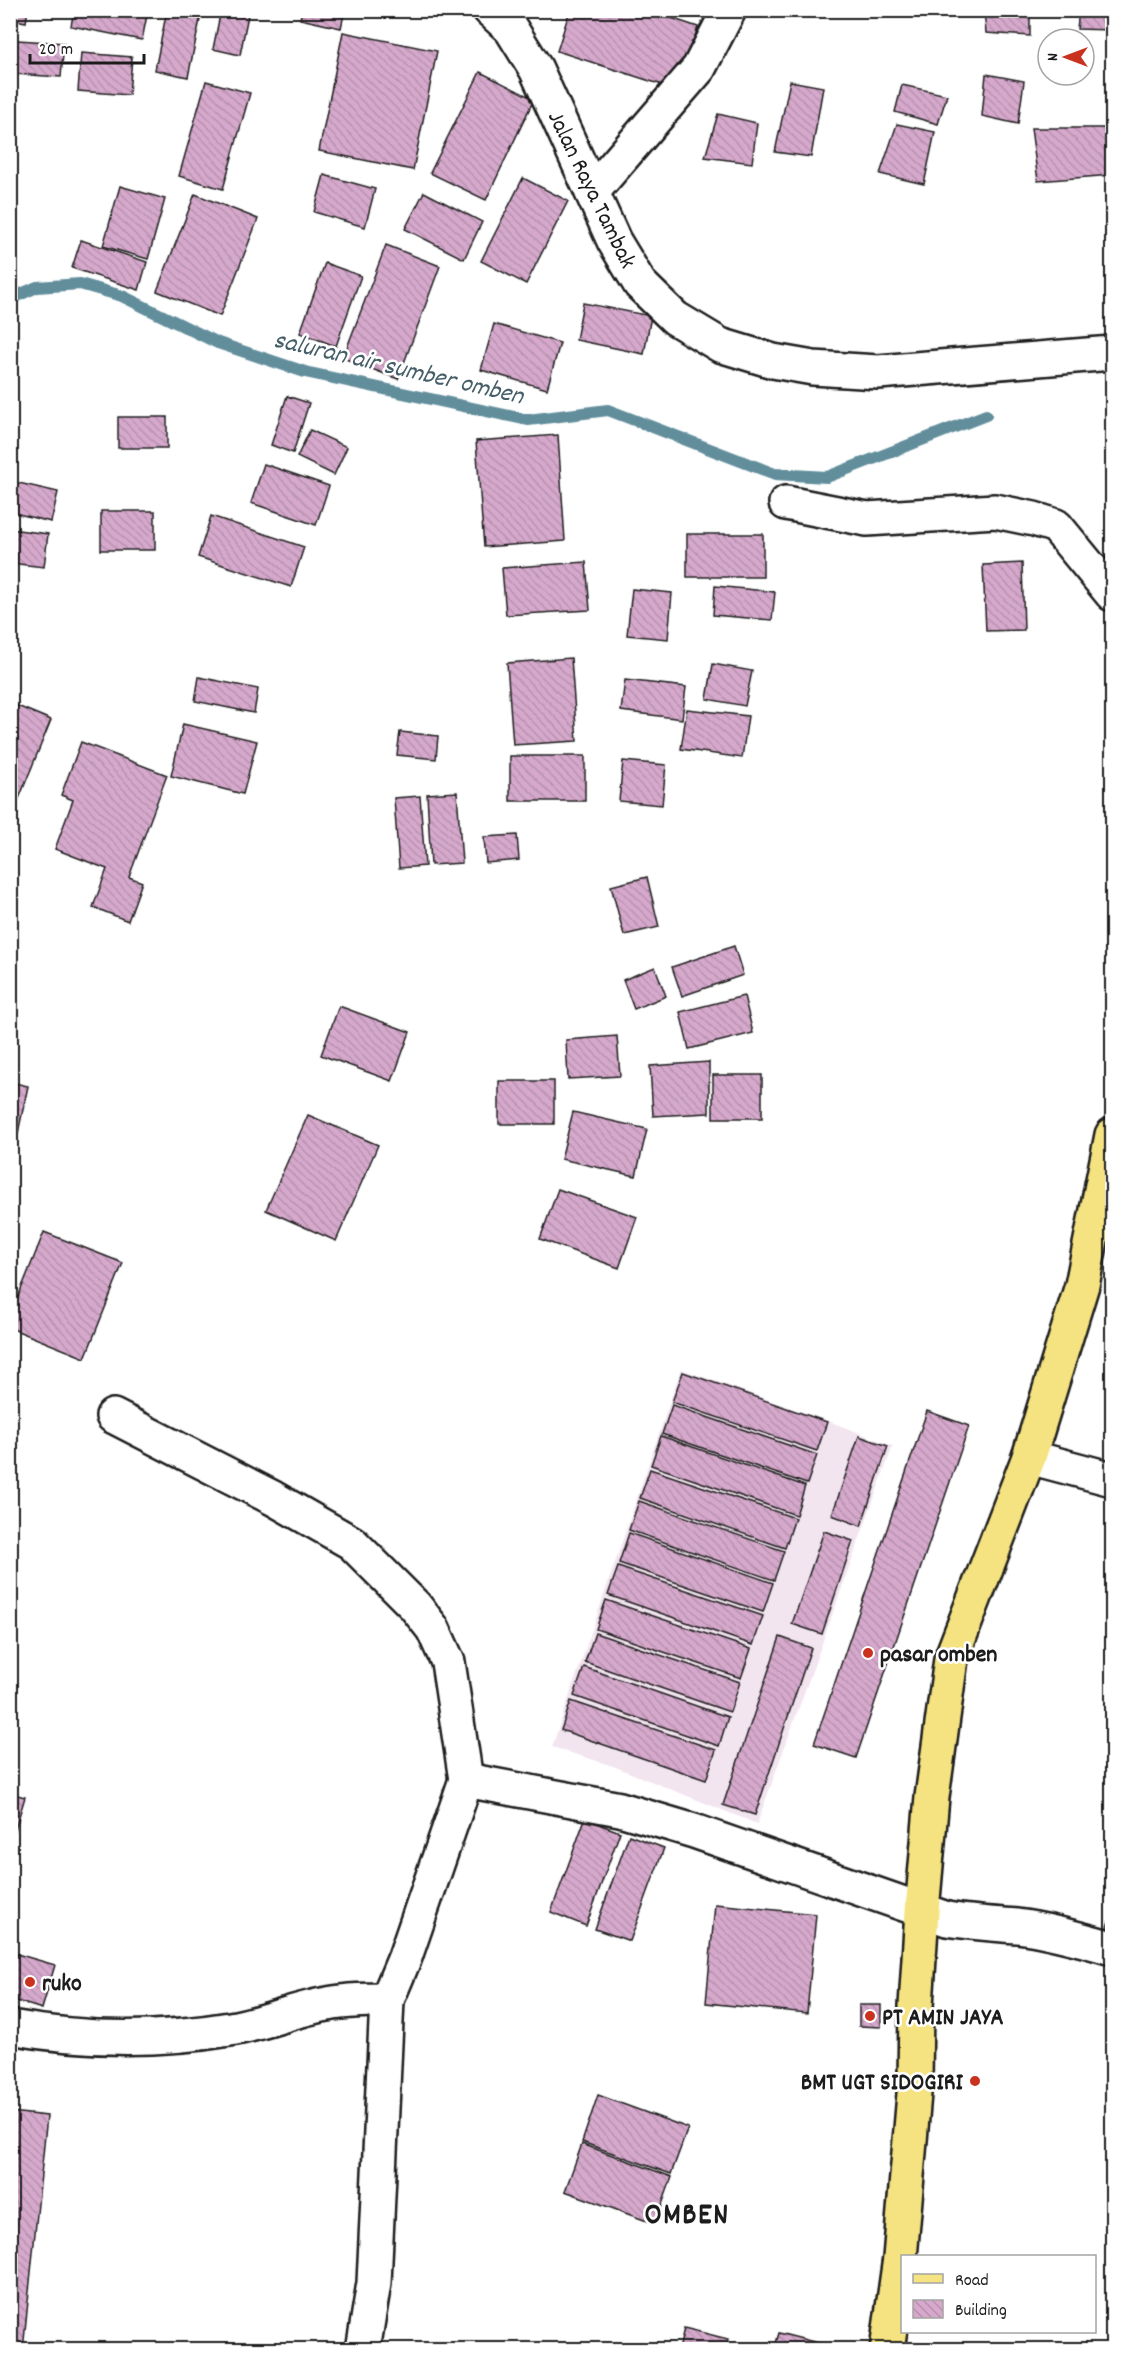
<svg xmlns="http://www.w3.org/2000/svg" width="1123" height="2360" font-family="Dekko,sans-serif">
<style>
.built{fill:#f3e5f0}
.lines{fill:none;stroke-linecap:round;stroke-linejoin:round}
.stream{stroke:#628e9c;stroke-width:12}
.building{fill:url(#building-back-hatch);stroke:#1c1c1c;stroke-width:1.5}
.minor-casing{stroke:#1c1c1c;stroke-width:38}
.tertiary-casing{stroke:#1c1c1c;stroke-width:38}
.primary-casing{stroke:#1c1c1c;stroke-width:38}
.minor{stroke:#fff;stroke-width:33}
.tertiary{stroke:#fff;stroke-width:33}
.primary{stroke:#f5e382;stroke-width:33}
.poi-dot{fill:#c8321e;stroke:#fff;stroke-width:2}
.labels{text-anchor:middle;stroke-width:5;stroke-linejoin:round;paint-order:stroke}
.street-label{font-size:24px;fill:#1c1c1c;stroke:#fff}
.poi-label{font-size:24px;font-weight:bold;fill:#1c1c1c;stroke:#fff;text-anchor:start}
.water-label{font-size:26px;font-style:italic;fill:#455e67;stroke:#fff}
.district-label{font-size:30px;font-weight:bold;letter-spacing:1.5px;fill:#1c1c1c;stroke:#fff}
</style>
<defs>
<pattern id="building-back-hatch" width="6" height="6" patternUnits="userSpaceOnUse" patternTransform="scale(1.5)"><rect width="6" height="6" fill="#d6a9cc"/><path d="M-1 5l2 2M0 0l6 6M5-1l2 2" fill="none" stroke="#b791af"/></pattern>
</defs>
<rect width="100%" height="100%" fill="#fff"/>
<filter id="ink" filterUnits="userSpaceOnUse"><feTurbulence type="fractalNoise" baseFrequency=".0167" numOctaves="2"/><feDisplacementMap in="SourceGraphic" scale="12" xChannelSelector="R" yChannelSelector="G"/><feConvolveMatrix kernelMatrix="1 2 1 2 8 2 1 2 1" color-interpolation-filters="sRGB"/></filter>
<g filter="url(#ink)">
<polygon class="built" points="681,1369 831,1422 893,1446 757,1824 613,1766 552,1747"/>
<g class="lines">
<polyline class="stream" points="10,299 37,287 80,284 122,296 218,343 305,372 528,420 608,410 775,474 827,477 986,415"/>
</g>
<g class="building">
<polygon points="10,10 28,10 26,22 10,19"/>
<polygon points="74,10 148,10 142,40 71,26"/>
<polygon points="167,10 202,10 188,77 155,70"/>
<polygon points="221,10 249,10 240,55 213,49"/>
<polygon points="302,10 345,10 341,28 300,19"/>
<polygon points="570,10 647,10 698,27 678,90 557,51"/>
<polygon points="692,10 712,10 710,17"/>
<polygon points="984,10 1030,10 1030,36 986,33"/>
<polygon points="1079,10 1112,10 1112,30 1077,29"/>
<polygon points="343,32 437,51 413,170 319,151"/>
<polygon points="17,40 64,43 61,77 14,74"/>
<polygon points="81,53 132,57 129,95 78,91"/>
<polygon points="480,72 534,99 486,200 430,173"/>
<polygon points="986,74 1024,81 1018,124 982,116"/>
<polygon points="206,81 250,93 223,189 179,176"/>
<polygon points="790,81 823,87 811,157 775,152"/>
<polygon points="902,85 947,95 938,124 895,112"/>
<polygon points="718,114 757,123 752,163 705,157"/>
<polygon points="897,124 935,132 924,184 880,174"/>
<polygon points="1031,128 1112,128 1112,175 1038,181"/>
<polygon points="324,175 375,189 365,227 314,212"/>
<polygon points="523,178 568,201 526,284 481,261"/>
<polygon points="10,182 14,182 10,227"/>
<polygon points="120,186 165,199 148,259 103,246"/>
<polygon points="424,192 482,222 464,259 405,229"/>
<polygon points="195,194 258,219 220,316 157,291"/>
<polygon points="81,240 147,262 139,290 72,268"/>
<polygon points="386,245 440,266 398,379 343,358"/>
<polygon points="325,263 361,276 336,346 300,333"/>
<polygon points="583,303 651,316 644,354 576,340"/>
<polygon points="494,324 560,343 547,389 481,370"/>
<polygon points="287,396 309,403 293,453 271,445"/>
<rect x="118" y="417" width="49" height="31"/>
<polygon points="310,430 347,447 334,475 297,457"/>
<polygon points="558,435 565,541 484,547 476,441"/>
<polygon points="264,464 329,486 316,525 251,503"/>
<polygon points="10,481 58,492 51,522 10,512"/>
<rect x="101" y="511" width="54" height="39"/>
<polygon points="211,516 304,547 291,587 198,557"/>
<polygon points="10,529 48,534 44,567 10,563"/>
<rect x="687" y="534" width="76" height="43"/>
<polygon points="586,562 590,610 506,615 502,568"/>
<polygon points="1022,563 1024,630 986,631 983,565"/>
<polygon points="715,586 775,592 772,620 713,615"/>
<polygon points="632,589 672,593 668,639 627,635"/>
<polygon points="571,658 577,741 513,745 507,663"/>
<polygon points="713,664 752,671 745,706 707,699"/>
<polygon points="199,677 258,689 254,713 195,701"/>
<polygon points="625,680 686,687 682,719 621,711"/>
<polygon points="10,703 51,720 18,801 10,798"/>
<polygon points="687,709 748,716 742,758 681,749"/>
<polygon points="183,724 257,741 243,794 171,776"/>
<polygon points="400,732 438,736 436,759 397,755"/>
<polygon points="81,742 167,775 129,877 142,882 128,921 93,907 107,869 55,849 73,800 61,795"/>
<rect x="510" y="756" width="75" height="45"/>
<polygon points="623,761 666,765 662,805 619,801"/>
<polygon points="457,792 462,863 431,865 427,794"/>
<polygon points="420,796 425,866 399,868 394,798"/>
<polygon points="517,835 519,860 486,863 484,837"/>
<polygon points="647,877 659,927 624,935 611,886"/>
<polygon points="734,946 743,975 682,996 672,967"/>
<polygon points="655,967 666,996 634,1009 623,980"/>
<polygon points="744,996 753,1033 689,1049 680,1012"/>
<polygon points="339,1006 410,1032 392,1081 321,1055"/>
<polygon points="617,1036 620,1076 568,1079 566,1040"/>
<polygon points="709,1062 709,1113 653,1116 650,1066"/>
<rect x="713" y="1075" width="49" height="43"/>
<rect x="499" y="1081" width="55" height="43"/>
<polygon points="10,1082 28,1086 14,1152 10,1152"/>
<polygon points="573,1112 647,1129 636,1176 561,1159"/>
<polygon points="308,1115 378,1145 336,1241 266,1210"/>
<polygon points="558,1189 637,1217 619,1268 540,1239"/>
<polygon points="44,1232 123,1263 85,1358 10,1328 10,1317"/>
<polygon points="683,1372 827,1422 817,1451 672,1402"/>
<polygon points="672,1405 817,1455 807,1484 662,1434"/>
<polygon points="927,1411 969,1426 856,1758 814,1744"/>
<polygon points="661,1436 805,1486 796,1515 651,1465"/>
<polygon points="859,1436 888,1446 861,1526 832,1515"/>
<polygon points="650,1469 795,1518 785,1548 640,1498"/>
<polygon points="639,1501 784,1551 774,1580 629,1530"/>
<polygon points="824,1531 853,1541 822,1634 792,1624"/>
<polygon points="629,1533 773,1583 763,1612 619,1563"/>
<polygon points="618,1567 763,1616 753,1645 608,1595"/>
<polygon points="606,1600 751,1649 741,1678 596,1629"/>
<polygon points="595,1633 740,1682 730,1712 585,1662"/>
<polygon points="780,1637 811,1648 755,1815 723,1805"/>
<polygon points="584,1667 728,1717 719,1746 574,1696"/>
<polygon points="571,1701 716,1750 706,1780 561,1730"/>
<polygon points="10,1793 25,1797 10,1846"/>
<polygon points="585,1819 620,1832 586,1926 551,1912"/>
<polygon points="629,1835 664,1848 630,1941 595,1929"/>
<polygon points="715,1904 816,1914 807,2013 706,2003"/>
<polygon points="1112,1914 1112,1942 1102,1939"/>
<polygon points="10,1952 55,1965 42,2009 10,1999"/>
<polygon points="859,2005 881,2005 881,2027 859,2026"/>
<polygon points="598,2095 688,2128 671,2174 582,2142"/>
<polygon points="10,2112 47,2116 23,2350 10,2350"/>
<polygon points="582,2144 672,2177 655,2224 565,2191"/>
<polygon points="684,2328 728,2339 726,2350 679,2350"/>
<polygon points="779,2333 826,2345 824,2350 774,2350"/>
</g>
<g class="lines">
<defs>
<g id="minor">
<polyline points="592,192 699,68 729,10"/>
<polyline points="786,503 867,519 995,511 1034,519 1056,526 1112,594"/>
<polyline points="113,1416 273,1498 352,1543 415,1606 433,1629 448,1662 466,1780"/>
<polyline points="1029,1457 1112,1479"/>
<path d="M10 2027C82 2040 158 2041 230 2029 263 2024 295 2009 328 2004 348 2000 367 2000 387 2000"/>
<path d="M363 2350 374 2283 387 2000 405 1957 466 1780 620 1809 694 1831 947 1919C971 1923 993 1924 1017 1926 1049 1930 1081 1939 1112 1948"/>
</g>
<polyline id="tertiary" points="490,10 511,29 536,69 614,241 640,284 675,318 720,345 773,361 813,368 878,372 1112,353"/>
<polyline id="primary" points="887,2350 900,2258 915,2082 916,2006 922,1911 932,1797 951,1659 1029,1457 1082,1285 1112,1135"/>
</defs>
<use href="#minor" class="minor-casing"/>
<use href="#tertiary" class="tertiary-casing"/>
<use href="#primary" class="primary-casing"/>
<use href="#minor" class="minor"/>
<use href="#tertiary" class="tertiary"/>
<use href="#primary" class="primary"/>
</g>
</g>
<g class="poi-dot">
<circle cx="868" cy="1653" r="6"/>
<circle cx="30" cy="1982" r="6"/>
<circle cx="870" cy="2016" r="6"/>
<circle cx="975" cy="2081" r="6"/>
</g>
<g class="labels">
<g class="street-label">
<text transform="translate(593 189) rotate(64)" y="8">Jalan Raya Tambak</text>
</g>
<g class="poi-label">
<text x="880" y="1661">pasar omben</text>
<text x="42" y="1990">ruko</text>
<text x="882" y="2024">PT AMIN JAYA</text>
<text x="963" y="2089" text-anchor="end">BMT UGT SIDOGIRI</text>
</g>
<g class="water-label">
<text transform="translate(399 366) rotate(13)" y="9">saluran air sumber omben</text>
</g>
<g class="district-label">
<text x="687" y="2223">OMBEN</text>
</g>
</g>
<rect width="1123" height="2360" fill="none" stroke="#fff" stroke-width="36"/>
<rect x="18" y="18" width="1087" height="2324" fill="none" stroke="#1c1c1c" stroke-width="2" filter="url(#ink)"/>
<rect x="901" y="2255" width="195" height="78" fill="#ffffff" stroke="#a4a4a4" stroke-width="1.5"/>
<rect x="913" y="2274" width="30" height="9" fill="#f5e382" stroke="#a4a4a4" stroke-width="1.5"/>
<text x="955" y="2285" font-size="18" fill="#1c1c1c">Road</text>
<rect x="913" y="2300" width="30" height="18" fill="url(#building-back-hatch)" stroke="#a4a4a4" stroke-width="1.5"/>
<text x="955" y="2315" font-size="18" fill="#1c1c1c">Building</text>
<g transform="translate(1066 57) rotate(270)"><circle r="28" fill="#ffffff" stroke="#a4a4a4" stroke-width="1.5"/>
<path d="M0-4.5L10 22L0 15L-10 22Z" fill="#c8321e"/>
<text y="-9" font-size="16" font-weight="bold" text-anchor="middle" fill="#1c1c1c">N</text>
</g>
<path d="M30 54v9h114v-9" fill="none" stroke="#1c1c1c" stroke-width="3"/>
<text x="39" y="54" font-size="18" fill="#1c1c1c" stroke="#ffffff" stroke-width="4.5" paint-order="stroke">20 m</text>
</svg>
